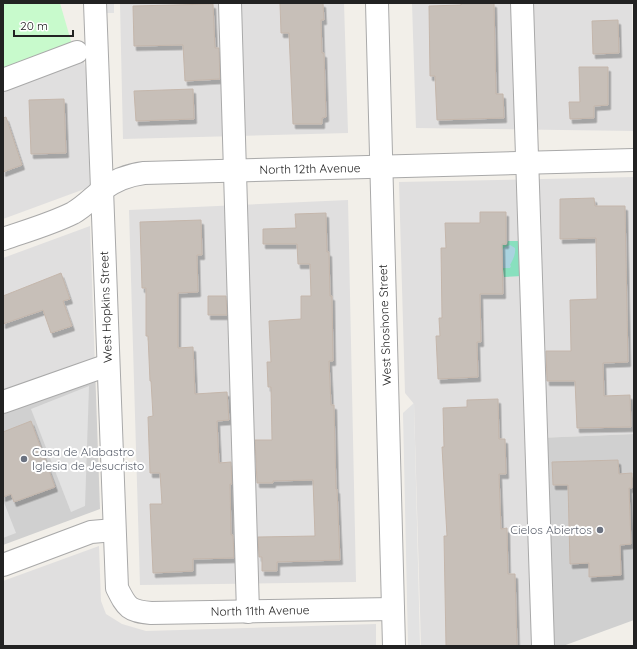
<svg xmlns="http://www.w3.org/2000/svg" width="637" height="649" font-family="Quicksand,sans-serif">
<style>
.residential{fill:#e0dfdf}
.religious{fill:#d0d0d0}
.park{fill:#c8facc}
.pitch{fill:#88e0be}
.parking{fill:#e2e2e2}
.water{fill:#aad3df}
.building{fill:#c7bfb8;stroke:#c4b6ab;filter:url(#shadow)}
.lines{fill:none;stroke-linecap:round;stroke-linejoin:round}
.minor-casing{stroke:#a9a9a9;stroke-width:24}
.minor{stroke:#fff;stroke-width:22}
.worship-dot{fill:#6b7280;stroke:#fff;stroke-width:1.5}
.labels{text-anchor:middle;stroke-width:4;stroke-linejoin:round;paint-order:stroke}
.street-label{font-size:12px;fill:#222;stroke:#fff}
.worship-label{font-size:12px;fill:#5b616d;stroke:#fff;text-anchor:start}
</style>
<defs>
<filter id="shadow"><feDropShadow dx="2.5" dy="4.5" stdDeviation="0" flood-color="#0004"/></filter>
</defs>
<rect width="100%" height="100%" fill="#f2efe9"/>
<g class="residential">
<polygon points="120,3 344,3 348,133 123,139"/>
<polygon points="412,3 632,3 634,131 416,128"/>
<polygon points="81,51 86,70 90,187 3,219 3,80"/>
<polygon points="634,177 634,434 538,438 542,646 421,646 414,404 405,393 399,182"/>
<polygon points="348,200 356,582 140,585 129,210"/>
<polygon points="90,226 95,367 3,402 3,258"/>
<polygon points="99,546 101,601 106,614 122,624 146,631 376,624 376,646 3,646 3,581"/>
</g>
<g class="religious">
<polygon points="95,367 100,509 3,545 3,402"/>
<polygon points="634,434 634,620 563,646 542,646 538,438"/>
</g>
<polygon class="park" points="3,3 60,3 73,48 3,74"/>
<polygon class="pitch" points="508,241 521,241 522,276 504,277 503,271 483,272 483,245 507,245"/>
<g class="parking">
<polygon points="99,3 114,3 114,13 100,13"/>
<polygon points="89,386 85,506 71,512 31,409"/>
<polygon points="414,403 420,646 408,646 403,413"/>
<polygon points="3,500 16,533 3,538"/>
</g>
<path class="water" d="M510 245 515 248C516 254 513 259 510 265L511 266 510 268H502L501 251 505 247Z"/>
<g class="building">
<polygon points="280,3 323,3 324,20 321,20 322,53 324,53 326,117 322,118 322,124 293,124 289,33 281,33"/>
<polygon points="461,3 494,3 496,94 503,94 504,118 437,120 435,76 430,76 429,6 461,5"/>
<polygon points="213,4 215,48 219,48 220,79 185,81 183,45 134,46 133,6"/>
<polygon points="618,20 619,53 593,54 592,21"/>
<polygon points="579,67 608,67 608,105 594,106 594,118 570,119 569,102 580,102"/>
<polygon points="193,89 194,119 136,121 134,91"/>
<polygon points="64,99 66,153 31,154 29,100"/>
<polygon points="6,117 22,165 3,172 3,118"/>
<polygon points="594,198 595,206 625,206 628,362 603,363 604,396 630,395 631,427 577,428 575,381 547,381 546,351 571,351 570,300 597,299 596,238 560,239 560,199"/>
<polygon points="480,212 506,212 506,244 502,244 503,294 480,294 481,342 477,342 478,377 438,379 436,336 440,336 439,318 442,318 441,248 446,248 445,223 480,223"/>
<polygon points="326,213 327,252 329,252 330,296 332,296 333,361 329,361 331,405 334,405 336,489 337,489 340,560 277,562 277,571 262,571 262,557 259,557 258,537 315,536 313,480 273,481 273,483 257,483 255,440 272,440 271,387 268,387 267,362 271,362 269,321 301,319 301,296 311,296 310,264 298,264 297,244 263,244 263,229 296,228 295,214"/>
<polygon points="201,220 202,255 197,255 198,292 178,293 178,348 193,347 195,394 227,392 229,420 217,421 219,463 231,462 232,484 230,484 231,535 233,535 234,558 193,559 193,571 153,573 150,504 162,504 160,473 150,473 148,417 153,416 151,381 150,381 148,336 146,336 146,288 142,288 140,222"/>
<polygon points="61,273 70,299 63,301 72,326 51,333 43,310 3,324 3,296"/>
<polygon points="208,296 226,296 227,315 208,315"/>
<polygon points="498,399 499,439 505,439 506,474 499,474 501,529 507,528 508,574 515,574 517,646 446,646 444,536 447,536 442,447 444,447 443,408 467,407 467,400"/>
<polygon points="31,421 55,487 14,502 11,494 3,497 3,432"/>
<polygon points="618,460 619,474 632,473 632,488 629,488 631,544 620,545 621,575 589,577 589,563 570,564 568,485 553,485 552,462"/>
</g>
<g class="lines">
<defs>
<g id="minor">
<path d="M95 3 117 588C127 608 129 611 151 613L393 609"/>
<polyline points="230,3 248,612"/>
<polyline points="377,3 394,646"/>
<polyline points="522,3 543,646"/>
<polyline points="3,80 77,52"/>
<path d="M3 239C26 231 51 224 73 213 84 207 92 198 102 190 115 180 128 175 144 173L634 160"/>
<polyline points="3,402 108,365"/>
<polyline points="3,565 91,532 114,530"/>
</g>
</defs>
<use href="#minor" class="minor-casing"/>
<use href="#minor" class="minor"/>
</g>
<g class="worship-dot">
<circle cx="24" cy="459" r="4"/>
<circle cx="600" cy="530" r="4"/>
</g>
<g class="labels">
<g class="street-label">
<text transform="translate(310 169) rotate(-1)" y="4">North 12th Avenue</text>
<text transform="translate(106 307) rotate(-92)" y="4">West Hopkins Street</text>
<text transform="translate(385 325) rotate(-92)" y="4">West Shoshone Street</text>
<text transform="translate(260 611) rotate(-1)" y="4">North 11th Avenue</text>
</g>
<g class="worship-label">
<text x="32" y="456">Casa de Alabastro<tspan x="32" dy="14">Iglesia de Jesucristo</tspan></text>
<text x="592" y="534" text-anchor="end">Cielos Abiertos</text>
</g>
</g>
<rect width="637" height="649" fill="none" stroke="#222222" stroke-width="8"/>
<path d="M14 30v6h59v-6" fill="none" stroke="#222222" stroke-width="2"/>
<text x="20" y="30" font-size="12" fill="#222222" stroke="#ffffff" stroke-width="3" paint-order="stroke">20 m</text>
</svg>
